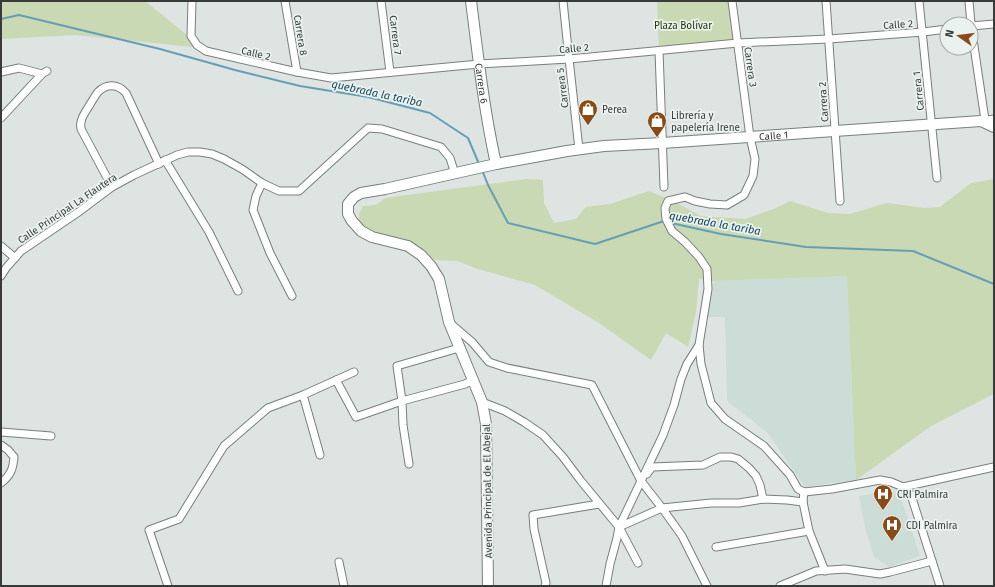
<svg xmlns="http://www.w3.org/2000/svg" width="995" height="587" font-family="'Fira Sans',sans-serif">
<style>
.built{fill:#ccddd8}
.green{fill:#c8d9b4}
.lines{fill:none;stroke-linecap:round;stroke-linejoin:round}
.stream{stroke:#659fb6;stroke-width:2}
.street-casing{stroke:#787f7d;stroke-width:9}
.secondary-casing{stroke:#787f7d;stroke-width:12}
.street{stroke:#fff;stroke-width:7}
.secondary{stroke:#fff;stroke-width:10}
.labels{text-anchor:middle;stroke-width:3.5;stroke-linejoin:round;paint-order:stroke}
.street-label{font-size:10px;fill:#383b3a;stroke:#eaf2ef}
.park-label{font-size:10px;fill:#243600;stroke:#eaf2ef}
.poi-label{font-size:10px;fill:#383b3a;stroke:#eaf2ef;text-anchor:start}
.water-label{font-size:11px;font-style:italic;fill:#144658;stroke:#eaf2ef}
</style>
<rect width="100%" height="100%" fill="#dde4e2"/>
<g class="built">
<polygon points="847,276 856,480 805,487 767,432 727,401 725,317 707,317 714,281"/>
<polygon points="889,490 898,494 903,504 920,556 890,567 874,557 865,528 859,496"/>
</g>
<g class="green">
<polygon points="1,1 145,1 203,48 75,35 1,39"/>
<polygon points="657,1 732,1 738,43 659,51"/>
<polygon points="527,179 543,180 544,203 554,223 576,219 586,207 610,204 649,191 671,200 701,216 745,219 776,208 790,201 828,213 850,214 887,203 924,208 940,207 971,183 994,179 994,394 931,426 856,480 847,276 714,281 699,279 696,312 688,347 666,333 651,360 599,323 535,285 478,269 457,261 434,260 410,242 375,233 364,228 359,220 359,214 363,206 376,205 385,198"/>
</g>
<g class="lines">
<g class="stream">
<polyline points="1,19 19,15 160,49 235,70 300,86 368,97 430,113 468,138 479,164"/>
<polyline points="482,170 488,185 508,223 595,244 664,221"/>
<polyline points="671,223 721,234 806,247 913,251 994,284"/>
</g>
<defs>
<g id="street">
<polyline points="192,1 191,36 197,45 206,51 297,72 331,78 479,64 569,59 738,43 829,39 923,32 947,29"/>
<polyline points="285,1 297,72"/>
<polyline points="381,1 390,72"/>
<polyline points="563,1 569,59 579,149"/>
<polyline points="732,1 750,137 755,159 753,176 744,195 727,205 710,204 695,201 685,197 668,201 665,208 666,219 672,231 685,242 699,257 707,269 708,289 699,345 701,364 711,403 725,419 764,446 790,475 798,489 804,492 832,489 880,480 891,482 903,487 911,495 940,586"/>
<polyline points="826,1 840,201"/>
<polyline points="919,1 937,178"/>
<polyline points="969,1 971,24"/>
<polyline points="971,26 985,120"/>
<polyline points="971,26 994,24"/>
<polyline points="659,51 664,187"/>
<polyline points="1,72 19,68 42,74 47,71"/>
<polyline points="1,118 42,74"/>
<polyline points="981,121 994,119"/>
<polyline points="165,160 209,232 238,291"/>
<polyline points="262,183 256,196 253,210 270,253 292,296"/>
<path d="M112 187 81 129C79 120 85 113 89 106 92 101 95 96 98 92 107 83 118 84 126 93L159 164"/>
<polyline points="1,246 15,258"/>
<polyline points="1,276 6,268 21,251 80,211 112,187 134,175 177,155 188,152 200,152 212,154 224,159 242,169 262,183 279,191 299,191 368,128 382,129 441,147 450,158 455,174"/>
<polyline points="451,324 472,342 489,362 507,368 592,385 641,481 662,508 682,536 707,586"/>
<polyline points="336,380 356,417 402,401 465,384 473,380"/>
<polyline points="303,395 320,455"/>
<polyline points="482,402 505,411 524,422 543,435 563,457 581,481 619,527 638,563"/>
<polyline points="1,432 51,436"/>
<path d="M1 445 8 450 14 457C13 469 11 475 1 483"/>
<polyline points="409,464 403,425 402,401 397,366 459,348"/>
<polyline points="647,474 652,467 703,465 720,457 731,457 738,459 749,468 756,476 760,485 763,499"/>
<polyline points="903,487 994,467"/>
<polyline points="803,502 809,531 825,571"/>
<polyline points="619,527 662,508 711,503 739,503 763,499 787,500 803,502 804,492"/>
<polyline points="716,547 809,531"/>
<polyline points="339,562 344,586"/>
<polyline points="168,586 149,530 179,519 224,446 268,408 303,395 354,372"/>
<polyline points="545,586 546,583 534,529 533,515 599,504"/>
<polyline points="606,586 610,564 617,538 619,527 663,435 674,405 681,379 687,364 699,345"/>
<polyline points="780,586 816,571 845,569 880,574 890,572 932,561"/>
</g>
<g id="secondary">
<path id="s1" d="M471 1C478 56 484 110 496 164"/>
<path id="s2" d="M488 586 486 424 482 402 449 322 439 279 431 266 421 255 408 246 372 237 361 231 352 221 348 214V204L354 197 361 193 385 189 496 164 567 151 604 146 662 143 981 121 994 127"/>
</g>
</defs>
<use href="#street" class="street-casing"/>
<use href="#secondary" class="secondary-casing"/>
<use href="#street" class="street"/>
<use href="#secondary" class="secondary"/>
</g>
<defs>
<symbol id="shop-pin" viewBox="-11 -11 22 30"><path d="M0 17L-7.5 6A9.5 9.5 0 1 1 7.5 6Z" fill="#8b4916" stroke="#eaf2ef"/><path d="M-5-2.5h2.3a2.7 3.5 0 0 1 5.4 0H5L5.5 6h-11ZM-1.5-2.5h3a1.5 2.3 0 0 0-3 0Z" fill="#fff"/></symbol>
<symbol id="hospital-pin" viewBox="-11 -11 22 30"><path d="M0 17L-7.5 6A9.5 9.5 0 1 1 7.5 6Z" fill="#8b4916" stroke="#eaf2ef"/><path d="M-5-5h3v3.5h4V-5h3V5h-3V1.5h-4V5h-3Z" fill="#fff"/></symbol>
</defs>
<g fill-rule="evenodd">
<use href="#shop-pin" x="577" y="98" width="22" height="30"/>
<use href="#shop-pin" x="646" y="110" width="22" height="30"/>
<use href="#hospital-pin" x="872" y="483" width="22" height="30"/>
<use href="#hospital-pin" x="881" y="514" width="22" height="30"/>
</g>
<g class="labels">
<g class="street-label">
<text transform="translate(898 24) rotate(-4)" y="4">Calle 2</text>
<text transform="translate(301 35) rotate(81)" y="4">Carrera 8</text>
<text transform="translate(396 35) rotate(83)" y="4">Carrera 7</text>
<text transform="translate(574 48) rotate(-5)" y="4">Calle 2</text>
<text transform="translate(256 53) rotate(13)" y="4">Calle 2</text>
<text transform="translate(751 67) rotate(82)" y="4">Carrera 3</text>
<text dy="4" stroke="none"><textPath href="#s1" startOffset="83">Carrera 6</textPath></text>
<text transform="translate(562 88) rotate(-97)" y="4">Carrera 5</text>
<text transform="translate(918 91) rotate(-96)" y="4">Carrera 1</text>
<text transform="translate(823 102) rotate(-94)" y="4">Carrera 2</text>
<text dy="4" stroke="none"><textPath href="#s2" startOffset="877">Calle 1</textPath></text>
<text transform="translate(67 208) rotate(-34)" y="4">Calle Principal La Flautera</text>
<text transform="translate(487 491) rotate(-91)" y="4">Avenida Principal de El Abejal</text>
</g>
<g class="park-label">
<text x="683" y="29">Plaza Bolívar</text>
</g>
<g class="poi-label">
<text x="602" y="113">Perea</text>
<text x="671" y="119">Librería y<tspan x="671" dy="12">papelería Irene</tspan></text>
<text x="897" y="498">CRI Palmira</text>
<text x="906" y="529">CDI Palmira</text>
</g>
<g class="water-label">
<text transform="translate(377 93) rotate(12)" y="4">quebrada la tariba</text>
<text transform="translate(715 223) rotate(10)" y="4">quebrada la tariba</text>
</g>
</g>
<rect width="995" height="587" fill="none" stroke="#383b3a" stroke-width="4"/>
<g transform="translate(959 36) rotate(284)"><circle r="19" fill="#eaf2ef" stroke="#a3a9a7"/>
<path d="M0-3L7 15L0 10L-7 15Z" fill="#8b4916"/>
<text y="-6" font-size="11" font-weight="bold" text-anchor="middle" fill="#383b3a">N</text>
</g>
</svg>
